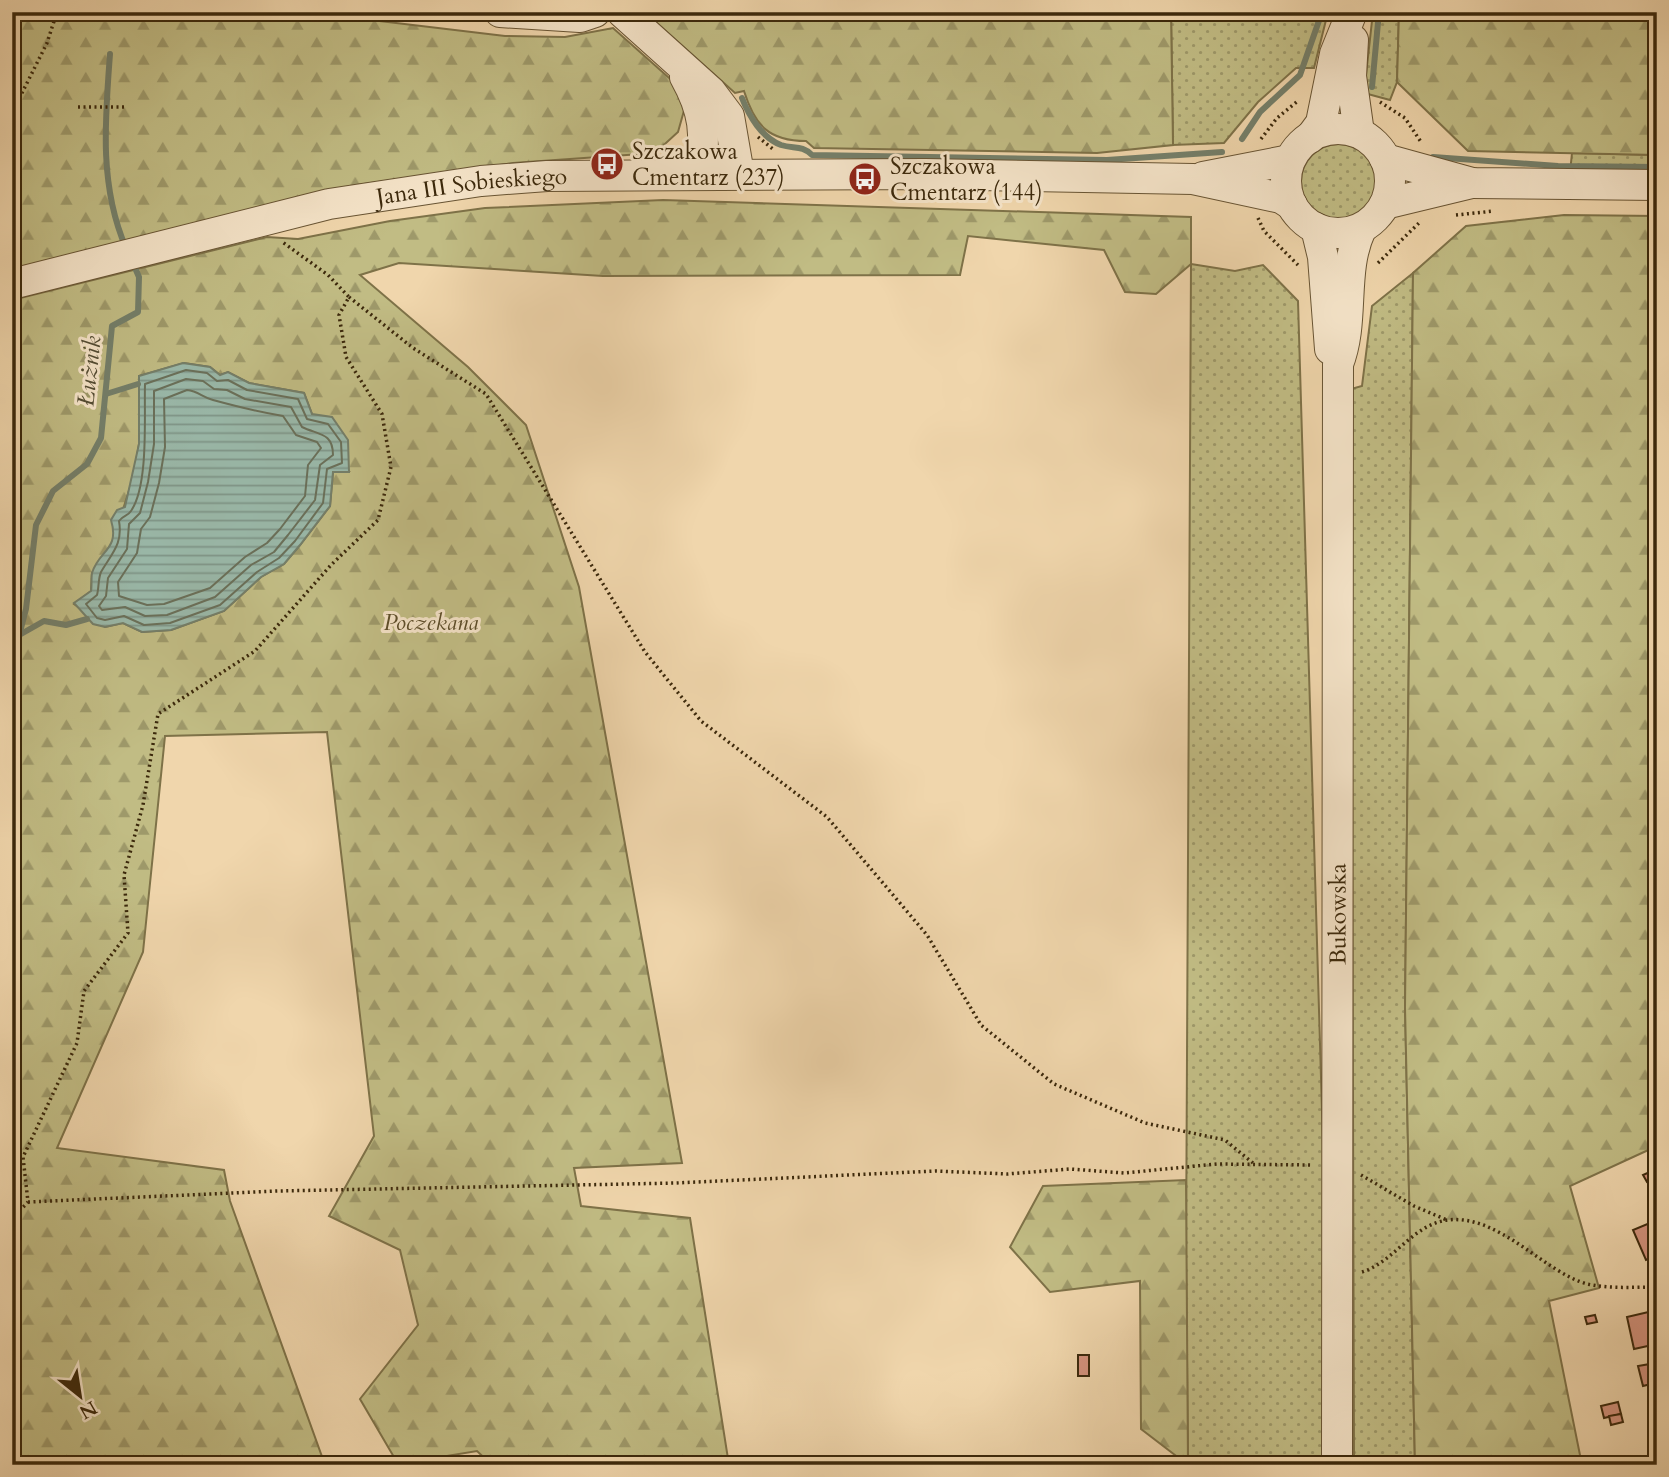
<svg xmlns="http://www.w3.org/2000/svg" width="1669" height="1477" font-family="Cardo,serif">
<style>
.grass{fill:url(#grass-dots);stroke:#7e7248;stroke-width:2}
.forest{fill:url(#forest-firs);stroke:#7e7248;stroke-width:2;fill-rule:evenodd}
.water{fill:url(#water-rules);stroke:#747f6a;stroke-width:2}
.lines{fill:none;stroke-linecap:round;stroke-linejoin:round}
.shore{stroke:#6a705a;stroke-width:2}
.stream{stroke:#747f6a;stroke-width:6}
.building{fill:#d5937e;stroke:#3b280b;stroke-width:2}
.minor-casing{stroke:#685433;stroke-width:32}
.path{stroke:#3b280b;stroke-width:3.5;stroke-dasharray:2 3.5;stroke-linecap:butt}
.minor{stroke:#f5e4c9;stroke-width:30}
.labels{text-anchor:middle;stroke-width:6;stroke-linejoin:round;paint-order:stroke}
.poi-label{font-size:23px;fill:#3b280b;stroke:#f5e4c9;text-anchor:start}
.street-label{font-size:23px;fill:#3b280b;stroke:#f5e4c9}
.park-label{font-size:23px;font-style:italic;fill:#5c4d29;stroke:#f5e4c9}
.water-label{font-size:24px;font-style:italic;fill:#534c33;stroke:#f5e4c9}
</style>
<defs>
<pattern id="grass-dots" width="8" height="8" patternUnits="userSpaceOnUse" patternTransform="scale(1.75)"><rect width="8" height="8" fill="#c1bc84"/><path d="M2 2h.1M6 6h.1" fill="none" stroke="#9e996a" stroke-width="1.8" stroke-linecap="round"/></pattern>
<pattern id="forest-firs" width="22" height="20" patternUnits="userSpaceOnUse" patternTransform="scale(1.75)"><rect width="22" height="20" fill="#c1bc84"/><path d="M5 1l3.5 6h-7zM16 11l3.5 6h-7z" fill="#9e996a"/></pattern>
<pattern id="water-rules" width="6" height="5" patternUnits="userSpaceOnUse" patternTransform="scale(1.75)"><rect width="6" height="5" fill="#9ab9aa"/><path d="M0 2.5h6" fill="none" stroke="#7f9689"/></pattern>
</defs>
<rect width="100%" height="100%" fill="#f0d6ac"/>
<filter id="stains"><feTurbulence type="fractalNoise" baseFrequency=".00286" numOctaves="4"/><feColorMatrix values="0 0 0 0 .2 0 0 0 0 .09 0 0 0 0 .02 0 0 0 .5 -.17"/></filter>
<radialGradient id="worn" r=".72"><stop offset=".6" stop-color="#630" stop-opacity="0"/><stop offset="1" stop-color="#630" stop-opacity=".3"/></radialGradient>
<g class="grass">
<polygon points="1171,12 1297,12 1298,16 1312,17 1314,12 1328,12 1314,68 1296,68 1258,102 1224,143 1173,145"/>
<polygon points="1373,12 1399,12 1397,82 1390,100 1364,93"/>
<circle cx="1339" cy="182" r="38"/>
<polygon points="1572,153 1657,155 1657,173 1570,173"/>
<polygon points="1191,264 1235,271 1263,265 1298,301 1328,1314 1329,1465 1188,1465 1186,1255"/>
<polygon points="1413,273 1405,1007 1415,1465 1354,1465 1351,389 1362,386 1372,306"/>
</g>
<g class="forest">
<polygon points="12,12 304,12 505,36 565,37 613,28 676,84 685,107 678,132 655,153 513,163 357,185 12,269"/>
<path d="M659 12H1171L1173 145 1097 153 814 148 806 141C769 141 755 126 744 91L735 93 648 15Z"/>
<polygon points="1399,12 1657,12 1657,155 1468,151 1397,82"/>
<path d="M663 200 1191 217V264L1156 294 1125 292 1104 250 968 236 960 275 603 276 399 263 360 275 468 367 526 425 579 587 682 1163 574 1168 581 1206 690 1218 729 1465H492L477 1451 398 1464 360 1399 418 1325 400 1250 329 1216 374 1136 327 732 165 736 143 952 57 1148 224 1170 230 1201 325 1465H12V300L267 237 298 239 390 221 485 208ZM184 363 210 367 220 375 228 372 249 383 304 393 312 414 349 471 333 472 330 506 300 545 284 564 261 577 224 611 171 630 142 632 123 623 105 627 74 604 91 591 92 573 112 544 133 478 139 444V376Z"/>
<polygon points="1564,215 1657,216 1657,1146 1570,1186 1599,1288 1549,1301 1582,1465 1415,1465 1405,1007 1413,273 1466,226"/>
<polygon points="1186,1180 1188,1465 1141,1429 1140,1281 1050,1292 1010,1247 1043,1186"/>
</g>
<path class="water" d="M183 363 210 367 220 375 228 372 249 383 304 393 312 414 332 417 348 440 349 472H333L330 506 300 545 284 564 261 577 224 611 171 630 142 632 123 623 105 627 93 624 74 603 91 591C92 586 91 578 92 573 99 550 120 550 111 520L117 510 125 507 139 444V376Z"/>
<g class="lines">
<g class="shore">
<path d="M186 370 207 373 217 381 228 380 247 390 298 399 307 419 328 424 341 442 342 463 327 469 323 503 295 541 279 558 257 572 220 605 170 623 144 625 124 616 105 620 97 618 86 604 97 595C99 588 98 579 101 572 112 553 123 544 119 521 123 515 128 516 131 511 149 485 144 415 145 384Z"/>
<path d="M186 379 203 381 214 389 227 390 245 399 291 407 302 427C318 435 333 432 333 455L320 465 315 500 288 535 274 552 251 565 215 597 167 615 145 616 125 607 102 610 99 606 106 596 108 578 127 549 129 524 140 513 148 482 154 444V391Z"/>
<path d="M187 390C198 391 202 397 213 400 235 406 259 412 283 416L296 435 317 442 321 448 308 465 305 496 280 529 267 543 245 557 210 588 164 604 147 605 119 596 118 582 137 553 141 529 150 517 159 483 165 447 164 399Z"/>
</g>
<g class="stream">
<path d="M110 54C105 120 99 186 126 248"/>
<polyline points="1372,87 1379,12"/>
<path d="M742 98C749 116 762 138 781 145 794 149 802 145 812 155L1107 160 1222 152"/>
<polyline points="1242,139 1260,112 1300,75 1322,12"/>
<polyline points="1433,157 1558,166 1657,167"/>
<polyline points="106,394 138,384"/>
<polyline points="21,634 44,621 66,625 87,619"/>
<polyline points="12,643 20,632 26,609 36,525 53,491 87,464 101,438 112,326 138,312 139,277 132,261"/>
</g>
</g>
<g class="building">
<polygon points="1654,1170 1657,1178 1647,1182 1643,1175"/>
<polygon points="1657,1220 1657,1255 1646,1260 1633,1230"/>
<polygon points="1657,1310 1657,1344 1634,1349 1627,1317"/>
<polygon points="1595,1315 1597,1322 1587,1324 1585,1317"/>
<rect x="1078" y="1355" width="11" height="21"/>
<polygon points="1657,1362 1657,1391 1650,1364"/>
<polygon points="1650,1364 1655,1383 1643,1386 1638,1366"/>
<polygon points="1618,1402 1621,1414 1604,1418 1601,1406"/>
<polygon points="1621,1414 1623,1422 1611,1425 1609,1416"/>
</g>
<g class="lines">
<defs>
<g id="minor">
<polyline points="500,12 580,17 595,12"/>
<polyline points="622,12 711,92 729,116 739,174"/>
<polyline points="1353,40 1351,76 1359,133"/>
<path d="M685 77C704 111 707 135 699 173"/>
<circle cx="1338" cy="181" r="52"/>
<polyline points="1310,138 1321,123 1335,54 1352,12"/>
<polyline points="1385,159 1472,183 1657,185"/>
<polyline points="1203,177 1290,160"/>
<polyline points="1385,204 1472,183"/>
<polyline points="1316,228 1323,257 1330,349"/>
<path id="s1" d="M12 284 329 204 481 181 547 176 925 174 1193 179 1281 198 1292 205"/>
<path id="s2" d="M1337 1465 1338 364C1355 321 1341 271 1361 229"/>
</g>
</defs>
<use href="#minor" class="minor-casing"/>
<g class="path">
<polyline points="1380,102 1405,118 1421,142"/>
<polyline points="78,107 126,107"/>
<polyline points="12,113 47,43 57,12"/>
<polyline points="758,137 774,150"/>
<polyline points="1261,139 1277,118 1299,100"/>
<polyline points="1456,215 1494,211"/>
<polyline points="1258,218 1264,231 1298,265"/>
<polyline points="1378,263 1420,222"/>
<polyline points="349,297 413,348 486,394 645,652 701,721 827,817 927,935 981,1025 1054,1084 1145,1123 1225,1140 1253,1163"/>
<polyline points="1361,1175 1414,1206 1447,1220"/>
<polyline points="28,1202 278,1191 676,1183 936,1171 1007,1174 1070,1169 1124,1173 1217,1164 1313,1165"/>
<polyline points="12,1219 28,1202 23,1157 77,1043 84,991 128,933 124,875 143,805 158,714 255,651 331,565 378,520 391,467 382,414 346,357 339,315 349,297 328,275 281,241"/>
<path d="M1362 1272C1394 1262 1413 1224 1448 1220 1499 1214 1544 1272 1587 1284 1610 1289 1634 1287 1657 1287"/>
</g>
<use href="#minor" class="minor"/>
</g>
<defs>
<symbol id="bus-disc" viewBox="-11 -11 22 22"><circle r="9.5" fill="#8f2418" stroke="#f5e4c9"/><path d="M-5-6H5V4H4V6H2V4H-2V6H-4V4H-5ZM-3.5-4V0h7V-4ZM-3.5 1.2v1.5H-2V1.2ZM2 1.2v1.5H3.5V1.2Z" fill="#fff"/></symbol>
</defs>
<g fill-rule="evenodd">
<use href="#bus-disc" x="588" y="145" width="38" height="38"/>
<use href="#bus-disc" x="846" y="160" width="38" height="38"/>
</g>
<g class="labels">
<g class="poi-label">
<text x="632" y="159">Szczakowa<tspan x="632" dy="26">Cmentarz (237)</tspan></text>
<text x="890" y="174">Szczakowa<tspan x="890" dy="26">Cmentarz (144)</tspan></text>
</g>
<g class="street-label">
<text dy="8" stroke="none"><textPath href="#s1" startOffset="471">Jana III Sobieskiego</textPath></text>
<text dy="8" stroke="none"><textPath href="#s2" startOffset="551">Bukowska</textPath></text>
</g>
<g class="park-label">
<text x="431" y="630">Poczekana</text>
</g>
<g class="water-label">
<text transform="translate(89 371) rotate(-84)" y="8">Łużnik</text>
</g>
</g>
<rect width="1669" height="1477" fill="none" stroke="#f0d6ac" stroke-width="42"/>
<rect x="14" y="14" width="1641" height="1449" fill="none" stroke="#3b280b" stroke-width="3.5"/>
<rect x="21" y="21" width="1627" height="1435" fill="none" stroke="#3b280b" stroke-width="2"/>
<g transform="translate(80 1396) rotate(150)" stroke="#f5e4c9" stroke-width="5" paint-order="stroke">
<path d="M0-5L12 26L0 18L-12 26Z" fill="#3b280b"/>
<text y="-10" font-size="19" font-weight="bold" text-anchor="middle" fill="#3b280b">N</text>
</g>
<rect width="100%" height="100%" filter="url(#stains)"/>
<rect width="100%" height="100%" fill="url(#worn)"/>
</svg>
